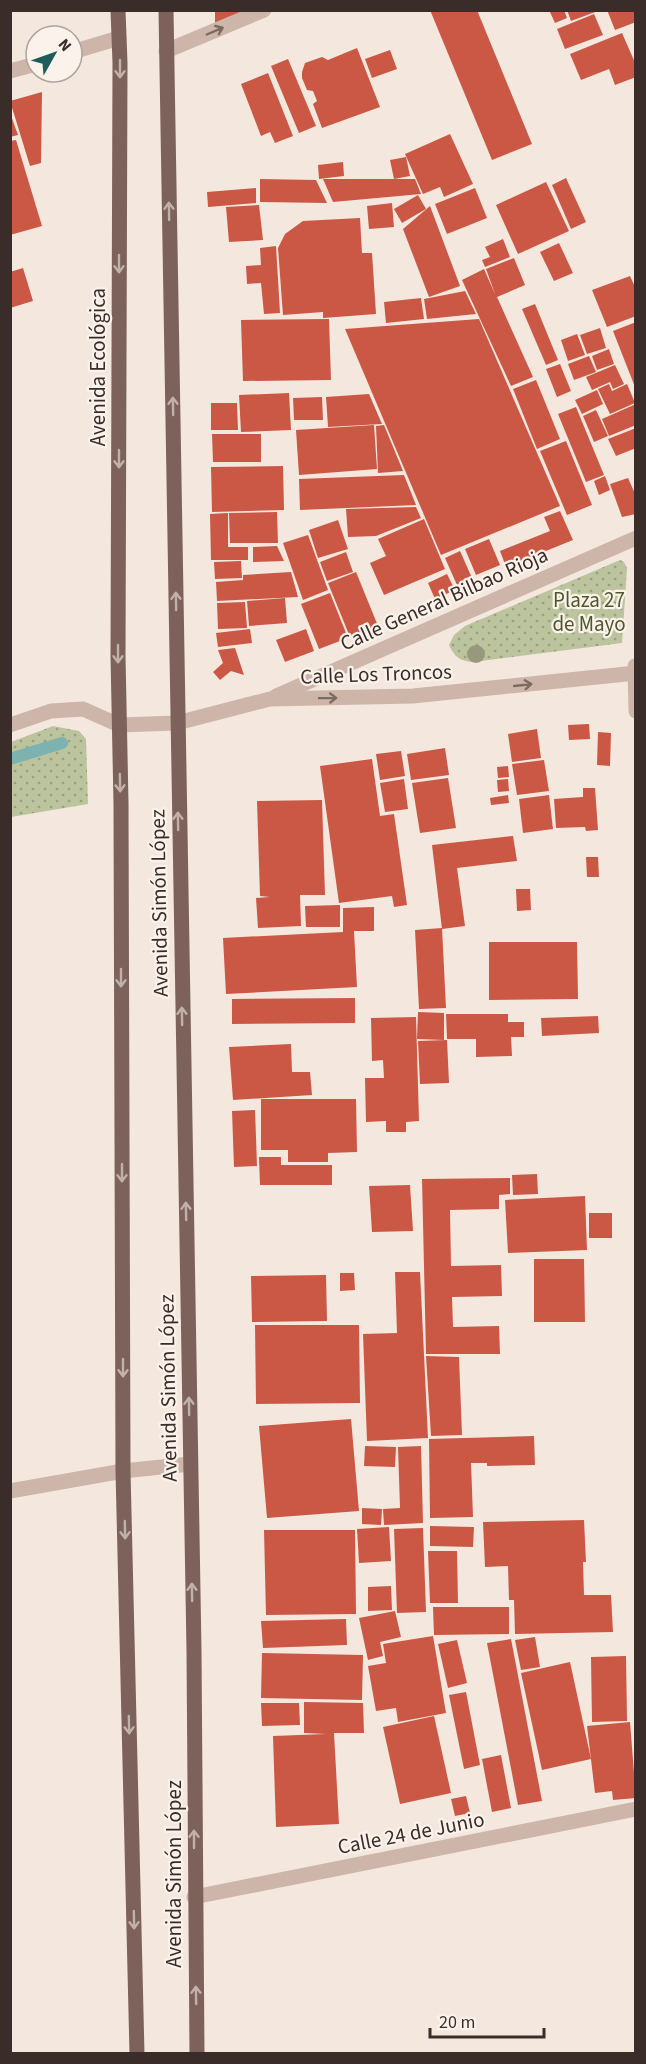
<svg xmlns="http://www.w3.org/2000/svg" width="646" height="2064" font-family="'Source Sans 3',sans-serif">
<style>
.park{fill:url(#park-dots)}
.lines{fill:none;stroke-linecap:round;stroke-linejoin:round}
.stream{stroke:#7cb2af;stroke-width:12}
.building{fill:#cb5845}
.minor{stroke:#cdb6a9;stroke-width:15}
.major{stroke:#7c625a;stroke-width:15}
.tree{fill:#98997c}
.oneway{stroke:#7c6b63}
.oneway2{stroke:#c2b1aa}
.labels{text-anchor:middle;stroke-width:4.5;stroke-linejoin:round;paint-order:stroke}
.street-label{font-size:21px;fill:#3a2d29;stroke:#fbf2eb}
.park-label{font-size:21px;fill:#4d592c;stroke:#fbf2eb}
</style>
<defs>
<pattern id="park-dots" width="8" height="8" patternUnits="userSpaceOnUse" patternTransform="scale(1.5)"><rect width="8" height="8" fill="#bbc49d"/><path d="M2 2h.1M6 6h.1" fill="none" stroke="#99a080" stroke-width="1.8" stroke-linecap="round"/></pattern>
</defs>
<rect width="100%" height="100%" fill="#f4e7de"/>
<g class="park">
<path d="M620 560 624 562 627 568 622 643 473 662C459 661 455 657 449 645L454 635 465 626Z"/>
<polygon points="53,726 79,731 86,739 88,804 11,817 11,742"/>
</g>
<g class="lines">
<polyline class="stream" points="10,759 62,743"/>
</g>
<g class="building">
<polygon points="215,10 252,10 215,24"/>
<polygon points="430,10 477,10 532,144 492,160"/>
<polygon points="549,10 564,10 567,18 555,23"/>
<polygon points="567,10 598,10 598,11 571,21"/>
<polygon points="607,10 636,10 636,22 615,30"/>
<polygon points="594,14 603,35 565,49 557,29"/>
<polygon points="622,33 636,65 636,77 615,85 609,69 581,80 570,54"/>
<polygon points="357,48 380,107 322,128 313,104 317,101 313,91 307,90 302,78 302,72 305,63 322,57 328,60"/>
<polygon points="390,50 397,69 372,78 365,59"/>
<polygon points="288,59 316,126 299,133 271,66"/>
<polygon points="268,73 293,136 275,143 270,132 261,136 241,84"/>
<polygon points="42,92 41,163 30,166 10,101"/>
<polygon points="10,113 18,135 10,137"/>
<polygon points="450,134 473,184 444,197 440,187 423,194 405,154"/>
<polygon points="16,140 42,226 10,235 10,141"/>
<polygon points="406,157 410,176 394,179 390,160"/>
<polygon points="343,162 344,176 319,179 318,165"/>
<polygon points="566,178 586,222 571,229 552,185"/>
<polygon points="260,179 316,180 327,203 260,202"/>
<polygon points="323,179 415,179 421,194 333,202"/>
<polygon points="546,182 569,231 518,254 496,205"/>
<polygon points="256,188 256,203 208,207 207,192"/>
<polygon points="475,188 487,218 447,234 435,204"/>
<polygon points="418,195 426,209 402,223 394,209"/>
<polygon points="392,203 394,227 369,229 367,206"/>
<polygon points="259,205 263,240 229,242 226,207"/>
<polygon points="430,206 460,286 429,297 403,229"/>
<polygon points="360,218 362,253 372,253 376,314 323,318 323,312 283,315 278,248 285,234 303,221"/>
<polygon points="503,239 510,257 485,267 482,260 490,257 485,247"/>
<polygon points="559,243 573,273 554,281 540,252"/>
<polygon points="276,246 280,313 264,314 261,283 247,284 246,266 261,265 260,248"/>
<polygon points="514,258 525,285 497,297 533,377 511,386 462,280 484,269 495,294 486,269"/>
<polygon points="23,268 33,301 10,308 10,272"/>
<polygon points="630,276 636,289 636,316 607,327 592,290"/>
<polygon points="465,291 476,314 427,319 424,299"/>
<polygon points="421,298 424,319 386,323 384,302"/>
<polygon points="535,304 558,360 546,365 522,309"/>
<polygon points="329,319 331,380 243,381 241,320"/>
<polygon points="479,319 560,506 441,555 345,329"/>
<polygon points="636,322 636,387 635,387 613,331"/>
<polygon points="600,328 606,348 587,354 580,335"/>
<polygon points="577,334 585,355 568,361 561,340"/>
<polygon points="609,349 614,364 597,370 592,356"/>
<polygon points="589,356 596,372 574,380 568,364"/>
<polygon points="560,364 571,391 557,397 546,369"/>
<polygon points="615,365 624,384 613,389 610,382 592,390 586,377"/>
<polygon points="536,380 560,439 537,449 513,389"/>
<polygon points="609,384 612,391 627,384 635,403 610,414 598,389"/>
<polygon points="597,390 603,404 582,414 575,400"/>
<polygon points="289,393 291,430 241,432 239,395"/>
<polygon points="369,394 382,424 328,427 326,397"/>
<polygon points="322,397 323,420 294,420 293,398"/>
<polygon points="211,403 237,403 238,430 211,430"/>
<polygon points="636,404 636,425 609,436 602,419"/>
<polygon points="576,407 604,475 586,482 558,414"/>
<polygon points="596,410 608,436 594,442 583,416"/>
<polygon points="374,425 377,469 299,475 296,430"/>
<polygon points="384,425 403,471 378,473 376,426"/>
<polygon points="636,428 636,448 616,456 608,439"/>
<polygon points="212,434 261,434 261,462 213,462"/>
<polygon points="566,441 592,505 567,515 540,451"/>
<polygon points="283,466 284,510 212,512 211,467"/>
<polygon points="404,475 416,505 300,510 299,479"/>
<polygon points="605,476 610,490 599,495 594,481"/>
<polygon points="628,478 636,496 636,514 622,517 610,484"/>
<polygon points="416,507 421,518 376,536 348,537 346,509"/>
<polygon points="560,511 573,540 506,567 500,551 550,531 544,517"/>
<polygon points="277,512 278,543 230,543 229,513"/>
<polygon points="228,513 228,547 248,547 248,560 211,560 210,514"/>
<polygon points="424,519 445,569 384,595 370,563 386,556 378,539"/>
<polygon points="338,520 348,549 318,558 309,530"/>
<polygon points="308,535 328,590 303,600 283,543"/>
<polygon points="489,539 500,565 476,575 465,549"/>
<polygon points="277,546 284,561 253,562 253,547"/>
<polygon points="460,551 472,578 457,585 445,558"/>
<polygon points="346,552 353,572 327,581 320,562"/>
<polygon points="241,561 242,578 215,579 214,562"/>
<polygon points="291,572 298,597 217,601 216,582 243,580 243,575"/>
<polygon points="356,572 378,626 350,637 328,583"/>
<polygon points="447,574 455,590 435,599 428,583"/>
<polygon points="330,593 348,638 319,649 301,604"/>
<polygon points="285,598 287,623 249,626 247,601"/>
<polygon points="245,602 247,628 218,629 217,603"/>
<polygon points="250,629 252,643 218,647 216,633"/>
<polygon points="306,629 314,651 285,662 276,640"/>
<polygon points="235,648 244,675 231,671 220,680 213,672 223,663 218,650"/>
<polygon points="589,724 590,739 569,740 568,725"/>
<polygon points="537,729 541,758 512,762 508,734"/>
<polygon points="598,732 611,733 610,766 597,765"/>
<polygon points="445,748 449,775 411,780 407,754"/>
<polygon points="401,751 405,776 380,780 376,754"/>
<polygon points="372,759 380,816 394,814 407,905 394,907 392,896 339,903 320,766"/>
<polygon points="544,760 549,791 517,795 512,764"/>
<polygon points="508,766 509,777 498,778 497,767"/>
<polygon points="448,778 456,828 420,833 412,783"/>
<polygon points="404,779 408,809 385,812 380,783"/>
<polygon points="508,779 509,791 498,792 497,780"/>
<polygon points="583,788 595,788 598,830 586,831 585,827 556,828 554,799 583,797"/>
<polygon points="508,795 509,803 491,805 490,798"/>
<polygon points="549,795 553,829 523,833 519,799"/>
<polygon points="322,800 325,895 300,895 301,926 258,928 256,898 270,897 260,896 257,801"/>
<polygon points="513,836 517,861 457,868 465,926 442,929 432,845"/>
<polygon points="586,857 598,857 599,877 587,877"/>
<polygon points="516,889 530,889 531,910 517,911"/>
<polygon points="340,905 340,927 306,927 305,906"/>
<polygon points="374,907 374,931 354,931 357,987 226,994 223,938 343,932 343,908"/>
<polygon points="442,928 446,1008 419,1009 415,930"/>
<polygon points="489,942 577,942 578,999 489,1000"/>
<polygon points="355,998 355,1023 232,1024 232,999"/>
<polygon points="418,1012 444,1013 444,1040 417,1039"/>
<polygon points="446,1014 508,1014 508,1022 524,1022 524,1037 511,1037 512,1056 476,1057 476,1039 447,1039"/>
<polygon points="598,1016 599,1033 542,1036 541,1018"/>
<polygon points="416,1017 419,1121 406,1122 406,1132 386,1132 386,1121 366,1122 365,1078 384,1078 383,1060 372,1061 371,1018"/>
<polygon points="447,1040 449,1083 420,1084 418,1041"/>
<polygon points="291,1044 292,1072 310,1072 312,1095 233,1100 229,1047"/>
<polygon points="261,1099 356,1099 357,1152 328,1153 328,1162 288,1162 288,1150 261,1150"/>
<polygon points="255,1110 257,1166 234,1167 232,1111"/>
<polygon points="259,1157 281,1157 281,1165 332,1165 332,1185 260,1185"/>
<polygon points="537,1174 538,1194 513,1195 512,1175"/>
<polygon points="510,1178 510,1194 499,1195 499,1209 450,1210 451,1266 501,1265 502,1296 452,1297 453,1327 499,1326 500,1354 426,1354 422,1179"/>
<polygon points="410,1185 413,1231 372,1232 369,1186"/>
<polygon points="585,1196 587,1250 508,1253 505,1200"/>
<rect x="589" y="1213" width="23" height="25"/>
<polygon points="534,1259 584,1259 585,1322 534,1322"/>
<polygon points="395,1272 420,1272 428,1438 367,1441 363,1334 397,1333"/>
<polygon points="340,1273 354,1273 355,1290 340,1291"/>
<polygon points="326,1275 327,1321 252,1322 251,1276"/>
<polygon points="255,1325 359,1325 360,1403 256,1404"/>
<polygon points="426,1356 459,1357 462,1435 431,1436"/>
<polygon points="351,1419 359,1511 267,1518 259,1426"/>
<polygon points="534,1436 535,1465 487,1466 487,1463 471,1463 473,1517 430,1518 429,1439"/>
<polygon points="365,1446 396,1447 395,1467 364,1466"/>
<polygon points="421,1446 423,1523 384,1525 383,1509 400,1508 398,1447"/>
<polygon points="362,1508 382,1509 381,1525 362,1524"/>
<polygon points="584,1520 586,1562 583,1562 584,1595 611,1595 613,1632 515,1634 514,1600 509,1600 508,1566 485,1567 483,1522"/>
<polygon points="430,1526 474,1527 473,1547 430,1546"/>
<polygon points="389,1527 391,1561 359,1563 357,1529"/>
<polygon points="423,1528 426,1612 397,1613 394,1529"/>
<polygon points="264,1530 355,1530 356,1614 266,1615"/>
<polygon points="428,1551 457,1551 458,1603 430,1603"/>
<polygon points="391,1586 392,1610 368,1611 368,1587"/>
<polygon points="433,1607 509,1607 509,1634 434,1635"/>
<polygon points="395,1611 401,1637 380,1642 383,1656 368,1660 359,1618"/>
<polygon points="346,1619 347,1645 263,1648 261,1621"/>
<polygon points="433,1636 446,1713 398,1722 396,1708 376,1711 368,1666 386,1663 383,1644"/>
<polygon points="535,1637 540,1667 521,1670 515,1640"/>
<polygon points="511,1639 542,1801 518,1805 487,1643"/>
<polygon points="457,1640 467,1683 448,1688 438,1644"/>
<polygon points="262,1653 363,1655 362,1700 261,1698"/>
<polygon points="626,1656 627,1721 592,1722 591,1657"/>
<polygon points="570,1662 591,1759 542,1770 521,1673"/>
<polygon points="466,1692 480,1765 464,1769 449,1695"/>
<polygon points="304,1702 363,1703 364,1733 334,1733 339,1824 276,1827 273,1736 326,1734 304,1733"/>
<polygon points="261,1703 299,1703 300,1725 262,1726"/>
<polygon points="434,1716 451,1793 400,1804 383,1727"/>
<polygon points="630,1722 636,1798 613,1800 612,1791 595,1793 587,1726"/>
<polygon points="501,1755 511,1808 492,1812 482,1759"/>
<polygon points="466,1796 470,1813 455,1816 451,1799"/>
</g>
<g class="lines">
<g class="minor">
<polyline points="166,51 264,10"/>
<polyline points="72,52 119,38"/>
<polyline points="10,71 36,64"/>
<polyline points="635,666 636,711"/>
<polyline points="276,696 636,538"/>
<polyline points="10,725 51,711 83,709 119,725 177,723 270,699 413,696 636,673"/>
<polyline points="10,1491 123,1471 190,1464"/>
<polyline points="194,1897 636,1809"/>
</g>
<g class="major">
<polyline points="118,10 120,63 118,656 121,803 123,1471 137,2054"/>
<polyline points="166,10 194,1651 197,2054"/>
</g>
</g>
<circle class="tree" cx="476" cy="654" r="9"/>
<defs><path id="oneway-shaft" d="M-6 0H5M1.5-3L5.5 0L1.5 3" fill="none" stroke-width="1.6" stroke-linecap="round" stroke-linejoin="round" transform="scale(1.5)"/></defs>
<g class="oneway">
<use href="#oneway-shaft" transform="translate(215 31) rotate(-23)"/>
<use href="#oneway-shaft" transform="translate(523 685) rotate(-6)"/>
<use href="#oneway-shaft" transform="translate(328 698) rotate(-1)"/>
</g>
<g class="oneway2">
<use href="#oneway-shaft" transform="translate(120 69) rotate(90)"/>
<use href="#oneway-shaft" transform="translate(169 211) rotate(-91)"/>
<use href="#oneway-shaft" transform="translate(119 264) rotate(90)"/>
<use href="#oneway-shaft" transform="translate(173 406) rotate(-91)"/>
<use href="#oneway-shaft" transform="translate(119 459) rotate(90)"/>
<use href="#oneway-shaft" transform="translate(176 601) rotate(-91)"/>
<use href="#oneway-shaft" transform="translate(118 654) rotate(90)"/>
<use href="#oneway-shaft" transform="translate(120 783) rotate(89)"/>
<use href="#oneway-shaft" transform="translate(178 821) rotate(-91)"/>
<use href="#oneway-shaft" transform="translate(121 978) rotate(90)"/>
<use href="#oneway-shaft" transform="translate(182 1016) rotate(-91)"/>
<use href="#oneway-shaft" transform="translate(122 1173) rotate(90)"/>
<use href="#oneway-shaft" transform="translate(186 1211) rotate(-91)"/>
<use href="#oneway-shaft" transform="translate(123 1368) rotate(90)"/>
<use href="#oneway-shaft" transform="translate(189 1406) rotate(-91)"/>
<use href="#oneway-shaft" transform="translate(125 1530) rotate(89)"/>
<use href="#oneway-shaft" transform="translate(192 1592) rotate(-91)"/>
<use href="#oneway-shaft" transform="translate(129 1725) rotate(89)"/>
<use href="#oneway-shaft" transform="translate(194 1839) rotate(-90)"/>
<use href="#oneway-shaft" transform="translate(134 1920) rotate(89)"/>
<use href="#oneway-shaft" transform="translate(196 1995) rotate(-91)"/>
</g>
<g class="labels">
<g class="street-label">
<text transform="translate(98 367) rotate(-90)" y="7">Avenida Ecológica</text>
<text transform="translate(444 599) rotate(-24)" y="7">Calle General Bilbao Rioja</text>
<text transform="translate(376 674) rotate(-2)" y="7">Calle Los Troncos</text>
<text transform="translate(159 903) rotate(-91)" y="7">Avenida Simón López</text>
<text transform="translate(168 1388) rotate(-91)" y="7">Avenida Simón López</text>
<text transform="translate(411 1833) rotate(-11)" y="7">Calle 24 de Junio</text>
<text transform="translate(174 1874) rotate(-90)" y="7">Avenida Simón López</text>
</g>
<g class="park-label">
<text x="589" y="607">Plaza 27<tspan x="589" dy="24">de Mayo</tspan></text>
</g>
</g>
<rect width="646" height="2064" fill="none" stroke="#3a2d29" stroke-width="24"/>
<g transform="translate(54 54) rotate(50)"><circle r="28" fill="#fbf2eb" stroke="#aea39d" stroke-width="1.5"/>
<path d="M0-4.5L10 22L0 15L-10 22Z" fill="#1d5d5b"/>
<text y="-9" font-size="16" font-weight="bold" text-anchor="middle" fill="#3a2d29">N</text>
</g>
<path d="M430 2028v9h114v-9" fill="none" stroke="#3a2d29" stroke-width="3"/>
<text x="439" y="2028" font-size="18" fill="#3a2d29" stroke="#fbf2eb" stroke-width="4.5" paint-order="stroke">20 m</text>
</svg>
